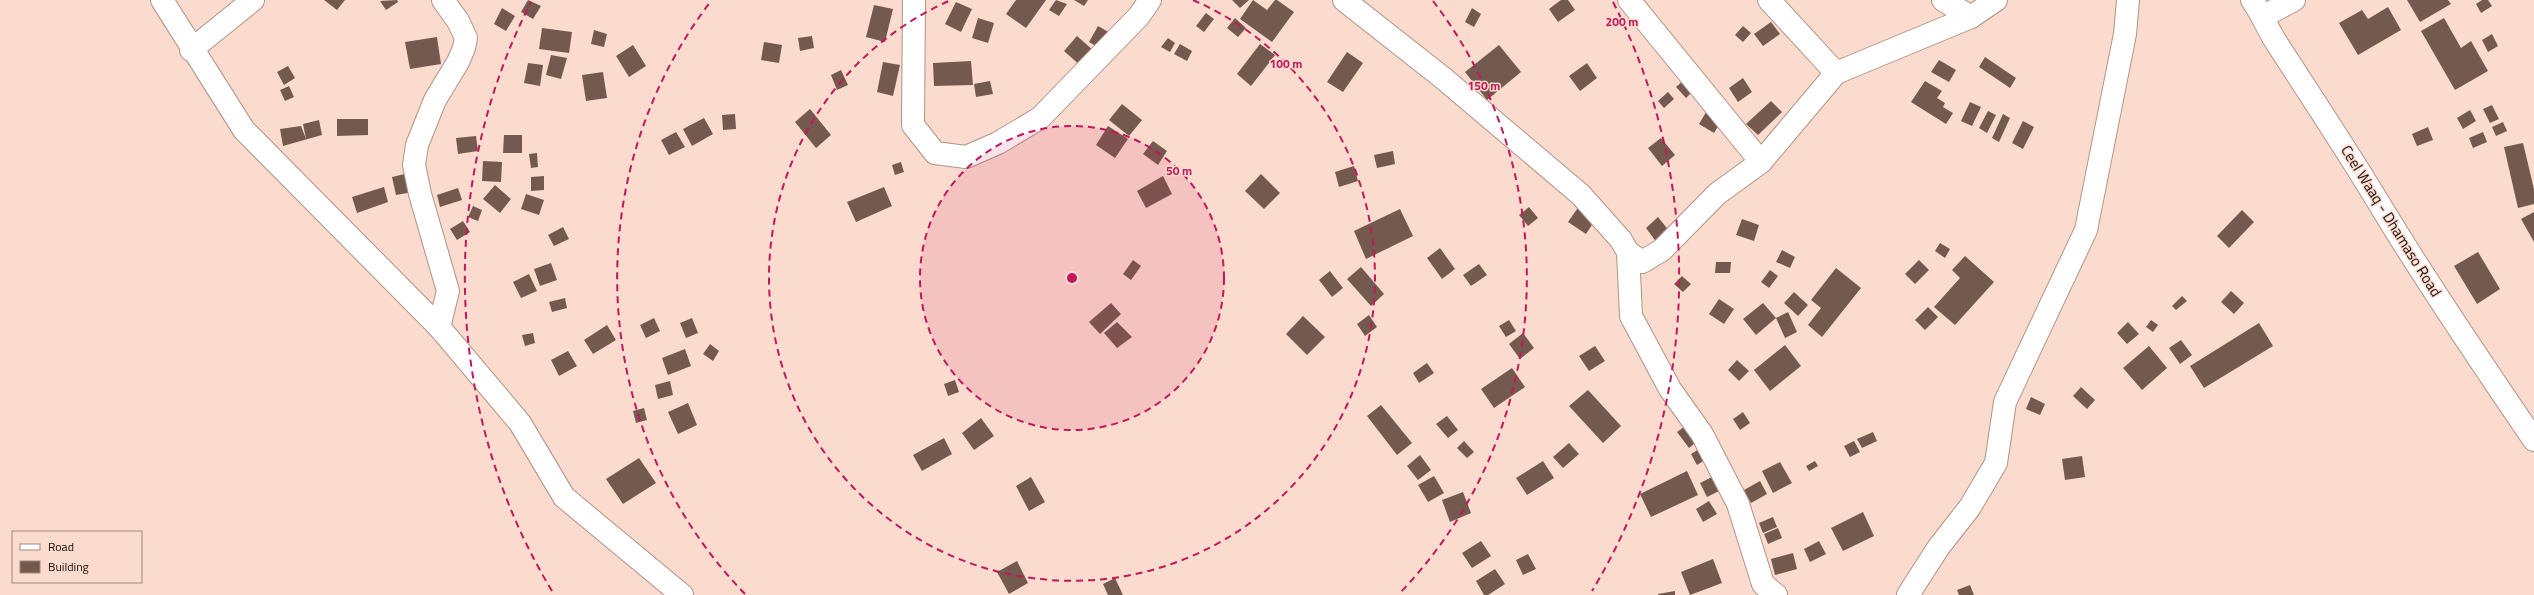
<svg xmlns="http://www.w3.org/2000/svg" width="2534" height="595" font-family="'Titillium Web',sans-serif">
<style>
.building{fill:#745a4e}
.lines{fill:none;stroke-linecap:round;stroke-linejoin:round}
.minor-casing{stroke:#b09386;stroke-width:24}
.secondary-casing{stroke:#b09386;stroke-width:24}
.minor{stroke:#fff;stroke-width:22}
.secondary{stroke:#fff;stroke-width:22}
.ring{fill:none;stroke:#c2185b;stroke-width:2;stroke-dasharray:7 5}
.labels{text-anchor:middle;stroke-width:3;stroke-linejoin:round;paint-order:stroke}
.street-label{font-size:15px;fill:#150b07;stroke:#fbdbce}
.centre{fill:#c2185b;stroke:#fbdbce;stroke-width:2}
.ring-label{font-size:12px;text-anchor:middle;font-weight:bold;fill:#c2185b;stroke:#fbdbce;stroke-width:3;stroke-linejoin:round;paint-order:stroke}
</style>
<rect width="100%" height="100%" fill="#fbdbce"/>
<g class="building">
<polygon points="324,0 345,0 337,10"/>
<polygon points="397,0 398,2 386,10 380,1"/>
<polygon points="528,0 541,6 533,19 521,12"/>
<polygon points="1016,0 1046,0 1026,28 1006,14"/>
<polygon points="1056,0 1067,4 1059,16 1049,10"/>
<polygon points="1074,0 1088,0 1084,6"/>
<polygon points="1232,0 1249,0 1240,8"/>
<polygon points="1253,0 1267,10 1275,0 1277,0 1294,12 1272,42 1240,19"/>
<polygon points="1561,0 1568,0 1575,10 1558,22 1549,9"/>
<polygon points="2407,0 2448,0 2451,4 2420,22"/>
<polygon points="2482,0 2488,0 2492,6 2481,13 2476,4"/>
<polygon points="956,2 972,9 961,32 945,24"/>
<polygon points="874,5 893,9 885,42 866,37"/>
<polygon points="2388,7 2401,30 2358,55 2339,23 2362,10 2368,19"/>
<polygon points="502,8 515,16 506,31 494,24"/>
<polygon points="1472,8 1481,14 1474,27 1465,22"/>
<polygon points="1206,13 1214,19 1204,32 1196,26"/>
<polygon points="978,18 994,23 988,43 972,38"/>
<polygon points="1235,18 1246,28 1238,37 1227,28"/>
<polygon points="2444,18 2461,48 2471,41 2488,71 2455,90 2421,31"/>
<polygon points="1771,22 1780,34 1763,46 1754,34"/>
<polygon points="1098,26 1110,33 1101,49 1089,42"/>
<polygon points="1743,26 1751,33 1743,42 1735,35"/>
<polygon points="542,28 572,32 569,53 539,49"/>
<polygon points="594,30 607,34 604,47 591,44"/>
<polygon points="2492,34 2498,46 2488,52 2482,40"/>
<polygon points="812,36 814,48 800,51 798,38"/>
<polygon points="1077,36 1095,52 1082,67 1064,51"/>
<polygon points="437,37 441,64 410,69 405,42"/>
<polygon points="1168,38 1175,43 1170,52 1161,47"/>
<polygon points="764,42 782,45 779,63 761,60"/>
<polygon points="1180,44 1192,51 1187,61 1174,54"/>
<polygon points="1260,44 1275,55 1251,86 1237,74"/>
<polygon points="633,45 646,66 629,77 616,56"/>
<polygon points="1499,45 1521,72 1487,100 1465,72"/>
<polygon points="1347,52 1363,63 1343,92 1327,82"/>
<polygon points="551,55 567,58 561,79 546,75"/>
<polygon points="1985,57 2016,78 2010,88 1979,67"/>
<polygon points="1939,60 1956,70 1949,82 1931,72"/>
<polygon points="971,61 973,85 934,86 933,63"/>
<polygon points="883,62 900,65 893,96 877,92"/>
<polygon points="528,63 543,65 540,86 524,83"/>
<polygon points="1587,63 1597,78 1580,91 1569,76"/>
<polygon points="288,66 295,78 284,85 277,72"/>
<polygon points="841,70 848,85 837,90 831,75"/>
<polygon points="603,72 607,98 586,101 582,75"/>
<polygon points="1743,78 1752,92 1738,102 1729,88"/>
<polygon points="1685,79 1694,90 1686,98 1676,87"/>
<polygon points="990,81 993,94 976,97 974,84"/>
<polygon points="1925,81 1942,91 1937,98 1945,103 1943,107 1953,113 1946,124 1911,102"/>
<polygon points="289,86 294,97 285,101 280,90"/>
<polygon points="1668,92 1674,99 1664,108 1658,101"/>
<polygon points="1771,101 1782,112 1758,135 1746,124"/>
<polygon points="1970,102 1981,107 1972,126 1961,121"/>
<polygon points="1122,104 1142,120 1129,136 1109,120"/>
<polygon points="2492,105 2499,119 2490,123 2483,109"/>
<polygon points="810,109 831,135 816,148 795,122"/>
<polygon points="1708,109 1723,118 1714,133 1699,124"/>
<polygon points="2470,110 2476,121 2463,129 2457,118"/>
<polygon points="1988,111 1996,115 1987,133 1979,128"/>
<polygon points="735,114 736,129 723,130 722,115"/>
<polygon points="2003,114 2010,118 1999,142 1992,138"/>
<polygon points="704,118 713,134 692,146 683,129"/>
<polygon points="337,119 368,119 368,135 337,136"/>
<polygon points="319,120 322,135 283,146 280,129 301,126 306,139 303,124"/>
<polygon points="2023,121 2034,127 2023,149 2012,143"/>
<polygon points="2503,122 2507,131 2496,136 2492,127"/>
<polygon points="1108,126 1128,139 1115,158 1096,145"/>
<polygon points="2428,127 2433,140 2417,146 2412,134"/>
<polygon points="676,132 685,147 669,155 661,140"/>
<polygon points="2483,132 2487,142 2473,148 2469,138"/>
<polygon points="504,135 522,135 522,153 503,153"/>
<polygon points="476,136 478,151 458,154 456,138"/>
<polygon points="1661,138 1675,155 1662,166 1648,148"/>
<polygon points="1153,141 1167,151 1158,165 1143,154"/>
<polygon points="2523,143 2534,189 2534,204 2518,208 2504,147"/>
<polygon points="1393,151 1395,164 1377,168 1374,155"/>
<polygon points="537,153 538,167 531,168 529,154"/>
<polygon points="483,161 502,162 501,182 482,181"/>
<polygon points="901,162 904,172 895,175 892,165"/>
<polygon points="1354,166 1358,181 1339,187 1335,172"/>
<polygon points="409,173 413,192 396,195 392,177"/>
<polygon points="1261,174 1280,193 1264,209 1245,191"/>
<polygon points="544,176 544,190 531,191 531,177"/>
<polygon points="1163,176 1172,194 1146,208 1137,191"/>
<polygon points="495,185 511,199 500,213 483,199"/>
<polygon points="384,187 388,202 357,213 352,197"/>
<polygon points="884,187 892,206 856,222 847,202"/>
<polygon points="458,188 462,200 440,207 437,195"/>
<polygon points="526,194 544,200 539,215 521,209"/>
<polygon points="1582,202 1599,214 1586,234 1568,222"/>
<polygon points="473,206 482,210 478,221 468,217"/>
<polygon points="1529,207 1538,218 1528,226 1519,215"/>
<polygon points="1400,209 1413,236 1366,259 1354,231"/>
<polygon points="2242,210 2254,222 2229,248 2217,236"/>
<polygon points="2534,212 2534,242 2521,219"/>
<polygon points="1658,217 1670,232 1657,243 1646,228"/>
<polygon points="1742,219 1759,225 1754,241 1736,235"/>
<polygon points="463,221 470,232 457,240 450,229"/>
<polygon points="563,227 569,239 554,246 548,235"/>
<polygon points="1940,243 1950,249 1945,258 1935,251"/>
<polygon points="1440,248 1455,269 1442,279 1427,258"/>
<polygon points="1782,250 1795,257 1790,268 1776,262"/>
<polygon points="2478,252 2500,289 2477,304 2454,266"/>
<polygon points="1965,256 1994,282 1955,325 1934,307 1960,278 1952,270"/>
<polygon points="1133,260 1141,266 1131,280 1123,274"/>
<polygon points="1919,260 1929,270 1915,284 1905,274"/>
<polygon points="1716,262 1731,262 1730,273 1715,273"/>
<polygon points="551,263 557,280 540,286 534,269"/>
<polygon points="1479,264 1487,275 1471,286 1463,275"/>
<polygon points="1361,267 1384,294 1371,306 1347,279"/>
<polygon points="1836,268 1861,288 1822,337 1808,325 1821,308 1811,300"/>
<polygon points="1770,270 1778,276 1769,288 1761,282"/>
<polygon points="1330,271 1343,288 1332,297 1319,280"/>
<polygon points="529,274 537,291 521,298 513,282"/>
<polygon points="1682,276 1691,284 1683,292 1674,284"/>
<polygon points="2231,291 2244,303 2234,314 2221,302"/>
<polygon points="1794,292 1808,305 1798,316 1784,303"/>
<polygon points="2182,296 2187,301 2176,310 2172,306"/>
<polygon points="565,298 567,308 552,312 549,302"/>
<polygon points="1719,299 1734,309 1724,324 1709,314"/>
<polygon points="1111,303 1121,314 1100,334 1089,322"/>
<polygon points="1763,303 1776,318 1756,335 1743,319"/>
<polygon points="1928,307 1938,317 1925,330 1915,320"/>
<polygon points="1788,312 1797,332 1785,338 1776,318"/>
<polygon points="1369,315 1377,327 1365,336 1357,324"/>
<polygon points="1303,316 1325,337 1307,355 1286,334"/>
<polygon points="654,318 660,331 646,338 640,325"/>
<polygon points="692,318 698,333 686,338 680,323"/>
<polygon points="1509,320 1516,331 1506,337 1499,326"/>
<polygon points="2151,320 2158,325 2153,332 2146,327"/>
<polygon points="1117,322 1132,337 1117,348 1104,333"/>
<polygon points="2128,322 2139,334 2127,344 2117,333"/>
<polygon points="2259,323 2273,346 2204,388 2190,366"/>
<polygon points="607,325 616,340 593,354 584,340"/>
<polygon points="533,333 535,343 525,346 522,335"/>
<polygon points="1523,333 1534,348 1520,359 1509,344"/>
<polygon points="2181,340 2192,355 2180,364 2169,348"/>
<polygon points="710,344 719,351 713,361 703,354"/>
<polygon points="1785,345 1801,366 1770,391 1754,370"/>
<polygon points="1595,346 1605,361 1589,371 1579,356"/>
<polygon points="2149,346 2167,368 2142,390 2123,368"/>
<polygon points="685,349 691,366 668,375 662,358"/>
<polygon points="568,351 577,366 559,376 551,360"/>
<polygon points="1737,360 1749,371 1739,381 1728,370"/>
<polygon points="1427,363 1434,373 1419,383 1413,373"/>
<polygon points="1512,368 1525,387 1494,408 1481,389"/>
<polygon points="955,380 959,392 948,396 944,384"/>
<polygon points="670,381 673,395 658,399 655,385"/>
<polygon points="2081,387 2095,400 2087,409 2073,396"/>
<polygon points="1588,390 1621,426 1603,443 1569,406"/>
<polygon points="2031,397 2045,404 2040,415 2026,409"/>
<polygon points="688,403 697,425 678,434 668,412"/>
<polygon points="1381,405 1412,443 1397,455 1367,416"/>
<polygon points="644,408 647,420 636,423 633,411"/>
<polygon points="1743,412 1750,423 1740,430 1733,419"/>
<polygon points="1447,416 1458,430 1448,438 1436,424"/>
<polygon points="981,418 994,436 974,450 962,433"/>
<polygon points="1688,424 1700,439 1689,448 1677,432"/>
<polygon points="1873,432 1877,441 1862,448 1857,439"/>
<polygon points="944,438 952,454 922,471 913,455"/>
<polygon points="1464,441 1474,452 1467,458 1457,448"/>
<polygon points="1854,441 1860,452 1850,457 1844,446"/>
<polygon points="1569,443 1579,454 1563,468 1553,457"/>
<polygon points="1704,446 1710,457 1697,465 1691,454"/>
<polygon points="1420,455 1431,470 1418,480 1407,466"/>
<polygon points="2082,456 2085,477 2065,480 2062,459"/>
<polygon points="639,458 656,483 623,504 606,479"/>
<polygon points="1543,461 1554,478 1527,495 1516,478"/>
<polygon points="1815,461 1818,466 1809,471 1806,466"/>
<polygon points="1780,462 1792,483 1773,493 1762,471"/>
<polygon points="1687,471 1698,495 1651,517 1640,494"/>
<polygon points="1720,473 1727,487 1707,497 1700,483"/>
<polygon points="1434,476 1444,493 1428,502 1418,485"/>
<polygon points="1031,477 1045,502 1029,511 1016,486"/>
<polygon points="1760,481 1767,494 1751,503 1744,490"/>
<polygon points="1463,492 1471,513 1450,522 1442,500"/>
<polygon points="1709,501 1717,514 1703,522 1696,509"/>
<polygon points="1863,512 1874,536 1843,551 1831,528"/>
<polygon points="1773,517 1777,527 1763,533 1759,523"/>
<polygon points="1778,528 1782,538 1768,544 1764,534"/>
<polygon points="1481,541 1491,556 1472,568 1462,553"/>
<polygon points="1819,541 1826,554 1810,562 1804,549"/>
<polygon points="1793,553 1797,569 1775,575 1771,559"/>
<polygon points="1528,554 1536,569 1523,575 1516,560"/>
<polygon points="1713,559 1722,583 1690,595 1681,572"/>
<polygon points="1017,561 1028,583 1009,594 997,572"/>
<polygon points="1495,569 1505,584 1488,595 1484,595 1476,581"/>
<polygon points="1115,578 1123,595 1108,595 1103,584"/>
<polygon points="1970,585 1974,595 1959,595 1957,590"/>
<polygon points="1675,591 1675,595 1658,595 1658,594"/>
</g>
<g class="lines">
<defs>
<g id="minor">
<polyline points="162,0 244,130 439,327 520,423 564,497 682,595"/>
<polyline points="914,0 913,125 935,153 966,157 998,143 1040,118 1139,16 1150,0"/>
<polyline points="1344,0 1443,78 1581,195 1621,240 1628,252 1642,262 1662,250 1717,194 1761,162 1836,73 1971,17 1996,0"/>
<polyline points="1629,0 1761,162"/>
<polyline points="1769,0 1836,73"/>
<polyline points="1943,0 1971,17"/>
<polyline points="2264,16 2294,0"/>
<polyline points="191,50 253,0"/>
<polyline points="1628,252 1631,316 1670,389 1702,434 1738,504 1763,584 1776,595"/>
<polyline points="439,327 448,291 420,194 414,165 417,145 435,100 458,62 464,48 466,38 458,21 443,0"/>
<polyline points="1908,595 1938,548 1970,507 1996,463 2005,402 2086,230 2125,34 2128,0"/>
</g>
<path id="secondary" d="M2252 0C2262 14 2267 28 2276 42 2312 98 2349 153 2383 210 2431 289 2482 364 2534 440"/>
</defs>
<use href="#minor" class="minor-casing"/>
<use href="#secondary" class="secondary-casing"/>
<use href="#minor" class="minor"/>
<use href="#secondary" class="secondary"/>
</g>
<circle cx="1072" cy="278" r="152" fill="#c2185b" fill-opacity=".12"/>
<g class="ring">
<circle cx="1072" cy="278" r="152"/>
<path d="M1193 0A303 303 0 1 1 951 0"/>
<path d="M745 594A455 455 0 0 1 711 1M1433 1A455 455 0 0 1 1399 594"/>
<path d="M552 591A607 607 0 0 1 531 2M1613 2A607 607 0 0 1 1592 591"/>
</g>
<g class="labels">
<g class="street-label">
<text transform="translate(2391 221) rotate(58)" y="5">Ceel Waaq - Dhamaso Road</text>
</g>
</g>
<circle cx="1072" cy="278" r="6" class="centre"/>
<g class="ring-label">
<text x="1622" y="26">200 m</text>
<text x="1286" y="68">100 m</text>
<text x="1484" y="90">150 m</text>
<text x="1179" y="175">50 m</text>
</g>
<rect x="12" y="531" width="130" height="52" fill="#fbdbce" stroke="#9f887e"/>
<rect x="20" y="544" width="20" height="6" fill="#ffffff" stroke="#9f887e"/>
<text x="48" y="551" font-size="12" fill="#150b07">Road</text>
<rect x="20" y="561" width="20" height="12" fill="#745a4e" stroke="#9f887e"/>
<text x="48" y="571" font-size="12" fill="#150b07">Building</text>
</svg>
